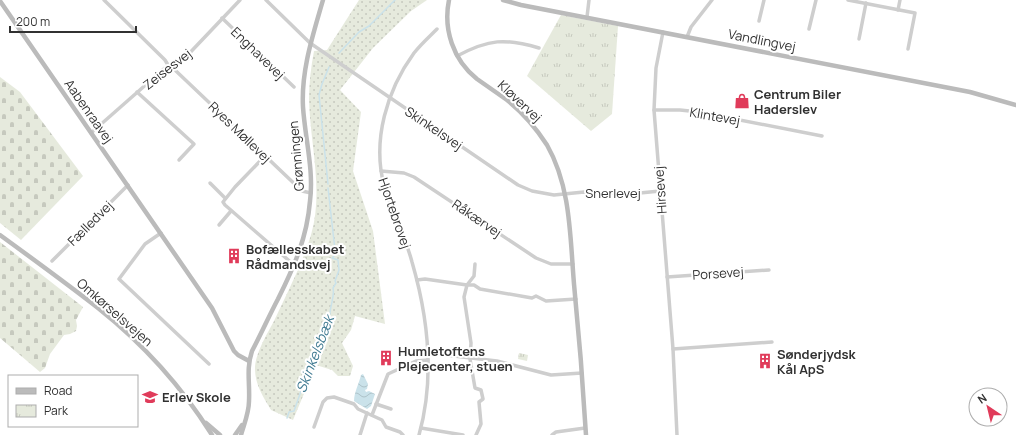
<svg xmlns="http://www.w3.org/2000/svg" width="1016" height="435" font-family="Manrope,sans-serif">
<style>
.grass{fill:url(#grass-dots)}
.cemetery{fill:url(#cemetery-stones)}
.park{fill:url(#park-tufts)}
.water{fill:url(#water-waves)}
.lines{fill:none;stroke-linecap:round;stroke-linejoin:round}
.stream{stroke:#cae2ea;stroke-width:1.5}
.street{stroke:#cecece;stroke-width:3.5}
.secondary{stroke:#bbb;stroke-width:4.5}
.labels{text-anchor:middle;stroke-width:4;stroke-linejoin:round;paint-order:stroke}
.street-label{font-size:13px;fill:#313131;stroke:#fff}
.poi-label{font-size:13px;font-weight:bold;fill:#313131;stroke:#fff;text-anchor:start}
.water-label{font-size:14px;font-style:italic;fill:#417b92;stroke:#fff}
</style>
<defs>
<pattern id="grass-dots" width="8" height="8" patternUnits="userSpaceOnUse"><rect width="8" height="8" fill="#e6eadd"/><path d="M2 2h.1M6 6h.1" fill="none" stroke="#c6c9be" stroke-width="1.8" stroke-linecap="round"/></pattern>
<pattern id="cemetery-stones" width="16" height="16" patternUnits="userSpaceOnUse"><rect width="16" height="16" fill="#e6eadd"/><path d="M2 7V4a2 2 0 0 1 4 0v3zM10 15v-3a2 2 0 0 1 4 0v3z" fill="#c6c9be"/></pattern>
<pattern id="park-tufts" width="24" height="20" patternUnits="userSpaceOnUse"><rect width="24" height="20" fill="#e6eadd"/><path d="M3 7l-1-3M5 7V3M7 7l1-3M15 17l-1-3M17 17v-4M19 17l1-3" fill="none" stroke="#c6c9be"/></pattern>
<pattern id="water-waves" width="16" height="10" patternUnits="userSpaceOnUse"><rect width="16" height="10" fill="#cae2ea"/><path d="M0 5q4-4 8 0t8 0" fill="none" stroke="#aec2c9"/></pattern>
</defs>
<rect width="100%" height="100%" fill="#fff"/>
<path class="grass" d="M359 0H427L411 11 373 48 340 90 361 112 353 171 373 231 385 324 355 316 351 330 342 343 353 366 350 376H338L332 370 316 365 293 420 271 410C263 397 255 384 255 369 255 354 267 334 274 321 287 293 302 265 311 235 324 190 310 145 309 99 309 83 311 67 314 51L327 50Z"/>
<g class="cemetery">
<polygon points="0,77 20,92 83,176 21,240 0,223"/>
<polygon points="0,242 83,307 76,320 77,326 76,331 70,334 64,335 50,354 45,368 40,372 0,338"/>
</g>
<g class="park">
<polygon points="561,15 618,26 612,114 591,131 527,76"/>
<polygon points="519,353 528,355 527,361 518,359"/>
</g>
<path class="water" d="M363 374 368 384 367 389 365 390 366 392 369 391 375 394 371 406 367 409 354 401C354 392 359 384 361 375Z"/>
<g class="lines">
<g class="stream">
<polyline points="339,53 359,32 369,26 395,0"/>
<polyline points="328,184 319,95 322,84 329,67"/>
<path d="M287 418 289 412 294 411 309 368 314 348 321 335 322 327 325 328 327 325 325 324V320L327 315 330 314C330 306 335 296 333 288L336 283 335 281 339 270 338 260 332 258 336 254V252L335 250 328 188"/>
</g>
<g class="street">
<polyline points="104,0 165,60 168,65"/>
<polyline points="266,0 310,43 518,185 532,191 554,195 584,192 630,194 660,191"/>
<polyline points="848,0 915,13 908,49"/>
<polyline points="898,10 900,0"/>
<polyline points="587,17 589,0"/>
<polyline points="222,18 294,87"/>
<polyline points="759,21 764,0"/>
<polyline points="809,29 816,0"/>
<polyline points="663,32 656,68 654,110 673,349 677,435"/>
<polyline points="687,37 691,27 712,0"/>
<polyline points="859,39 866,3"/>
<path d="M457 56C489 39 505 38 539 48"/>
<polyline points="174,65 176,71 302,191 311,193"/>
<polyline points="137,92 194,144 179,160"/>
<polyline points="654,110 680,110 699,112 822,136"/>
<polyline points="91,133 166,67 174,65 183,60 240,0"/>
<polyline points="265,156 235,187 223,202 225,205 294,265"/>
<polyline points="381,171 404,173 414,177 536,258 551,264 573,264"/>
<polyline points="210,183 225,198"/>
<polyline points="219,225 231,211"/>
<polyline points="161,233 145,244 119,279 209,364"/>
<polyline points="52,261 128,185"/>
<polyline points="475,264 474,276 467,285 464,297 471,343 470,359 475,388 481,390 483,399 479,402 481,424 476,435"/>
<polyline points="667,277 769,270"/>
<polyline points="417,280 425,279 467,285 474,285 480,289 532,298 536,296 546,301 576,299"/>
<polyline points="673,349 772,342"/>
<polyline points="428,353 497,361 551,375 582,373"/>
<polyline points="376,404 391,409"/>
<polyline points="372,415 388,374 416,361 428,360"/>
<polyline points="314,427 323,402 327,398 334,397 354,404 358,409 382,420 386,427 400,432 403,435"/>
<polyline points="421,428 463,435"/>
<polyline points="360,435 367,413"/>
<path d="M419 435C435 378 428 317 412 262 405 235 391 211 384 185 372 140 387 90 414 53 421 44 429 37 437 29"/>
<polyline points="552,435 556,432 585,428"/>
</g>
<g class="secondary">
<path d="M449 0C443 29 453 60 477 79 487 86 497 93 507 100 522 112 536 128 547 145 571 187 570 237 574 284 579 334 583 384 586 435"/>
<polyline points="503,0 521,5 970,92 1016,105"/>
<polyline points="0,1 212,308 234,351 238,355 249,361"/>
<path d="M0 235C33 259 66 283 98 308 142 343 182 387 212 435"/>
<polyline points="206,423 220,435"/>
<polyline points="235,435 242,425"/>
<path d="M241 435C244 424 249 413 249 401 250 383 246 369 252 351 261 334 269 316 278 299 294 267 307 238 310 201 314 170 305 138 303 107 301 70 313 35 323 0"/>
</g>
</g>
<defs>
<symbol id="shop-bare" viewBox="-9 -9 18 18"><path d="M-5-2.5h2.3a2.7 3.5 0 0 1 5.4 0H5L5.5 6h-11ZM-1.5-2.5h3a1.5 2.3 0 0 0-3 0Z" fill="#e03b5a" stroke="#fff" stroke-width="2.5" paint-order="stroke"/></symbol>
<symbol id="building-bare" viewBox="-9 -9 18 18"><path d="M-4-6H4V6H1V3H-1V6H-4ZM-2.5-4.3h1.7v1.8h-1.7ZM.8-4.3h1.7v1.8H.8ZM-2.5-1h1.7V.8h-1.7ZM.8-1h1.7V.8H.8Z" fill="#e03b5a" stroke="#fff" stroke-width="2.5" paint-order="stroke"/></symbol>
<symbol id="school-bare" viewBox="-9 -9 18 18"><path d="M0-5L7-2L0 1L-7-2ZM-4 1L0 2.5L4 1V4Q0 6-4 4Z" fill="#e03b5a" stroke="#fff" stroke-width="2.5" paint-order="stroke"/></symbol>
</defs>
<g fill-rule="evenodd">
<use href="#shop-bare" x="731" y="90" width="22" height="22"/>
<use href="#building-bare" x="223" y="245" width="22" height="22"/>
<use href="#building-bare" x="375" y="347" width="22" height="22"/>
<use href="#building-bare" x="754" y="350" width="22" height="22"/>
<use href="#school-bare" x="139" y="386" width="22" height="22"/>
</g>
<g class="labels">
<g class="street-label">
<text transform="translate(762 40) rotate(11)" y="5">Vandlingvej</text>
<text transform="translate(258 53) rotate(44)" y="5">Enghavevej</text>
<text transform="translate(167 69) rotate(-38)" y="5">Zeisesvej</text>
<text transform="translate(520 101) rotate(43)" y="5">Kløvervej</text>
<text transform="translate(89 111) rotate(55)" y="5">Aabenraavej</text>
<text transform="translate(715 116) rotate(10)" y="5">Klintevej</text>
<text transform="translate(434 128) rotate(34)" y="5">Skinkelsvej</text>
<text transform="translate(240 132) rotate(44)" y="5">Ryes Møllevej</text>
<text transform="translate(296 156) rotate(-95)" y="5">Grønningen</text>
<text transform="translate(660 190) rotate(-94)" y="5">Hirsevej</text>
<text x="613" y="198">Snerlevej</text>
<text transform="translate(395 213) rotate(71)" y="5">Hjortebrovej</text>
<text transform="translate(477 218) rotate(34)" y="5">Råkærvej</text>
<text transform="translate(90 223) rotate(-45)" y="5">Fælledvej</text>
<text transform="translate(718 273) rotate(-4)" y="5">Porsevej</text>
<text transform="translate(115 312) rotate(41)" y="5">Omkørselsvejen</text>
</g>
<g class="poi-label">
<text x="754" y="99">Centrum Biler<tspan x="754" dy="15">Haderslev</tspan></text>
<text x="246" y="254">Bofællesskabet<tspan x="246" dy="15">Rådmandsvej</tspan></text>
<text x="398" y="356">Humletoftens<tspan x="398" dy="15">Plejecenter, stuen</tspan></text>
<text x="777" y="359">Sønderjydsk<tspan x="777" dy="15">Kål ApS</tspan></text>
<text x="162" y="402">Erlev Skole</text>
</g>
<g class="water-label">
<text transform="translate(315 354) rotate(-69)" y="5">Skinkelsbæk</text>
</g>
</g>
<rect x="8" y="375" width="130" height="52" fill="#ffffff" stroke="#adadad"/>
<rect x="16" y="388" width="20" height="6" fill="#bbbbbb" stroke="#adadad"/>
<text x="44" y="395" font-size="12" fill="#313131">Road</text>
<rect x="16" y="405" width="20" height="12" fill="url(#park-tufts)" stroke="#adadad"/>
<text x="44" y="415" font-size="12" fill="#313131">Park</text>
<g transform="translate(988 407) rotate(325)"><circle r="19" fill="#ffffff" stroke="#adadad"/>
<path d="M0-3L7 15L0 10L-7 15Z" fill="#e03b5a"/>
<text y="-6" font-size="11" font-weight="bold" text-anchor="middle" fill="#313131">N</text>
</g>
<path d="M10 26v6h126v-6" fill="none" stroke="#313131" stroke-width="2"/>
<text x="16" y="26" font-size="12" fill="#313131" stroke="#ffffff" stroke-width="3" paint-order="stroke">200 m</text>
</svg>
